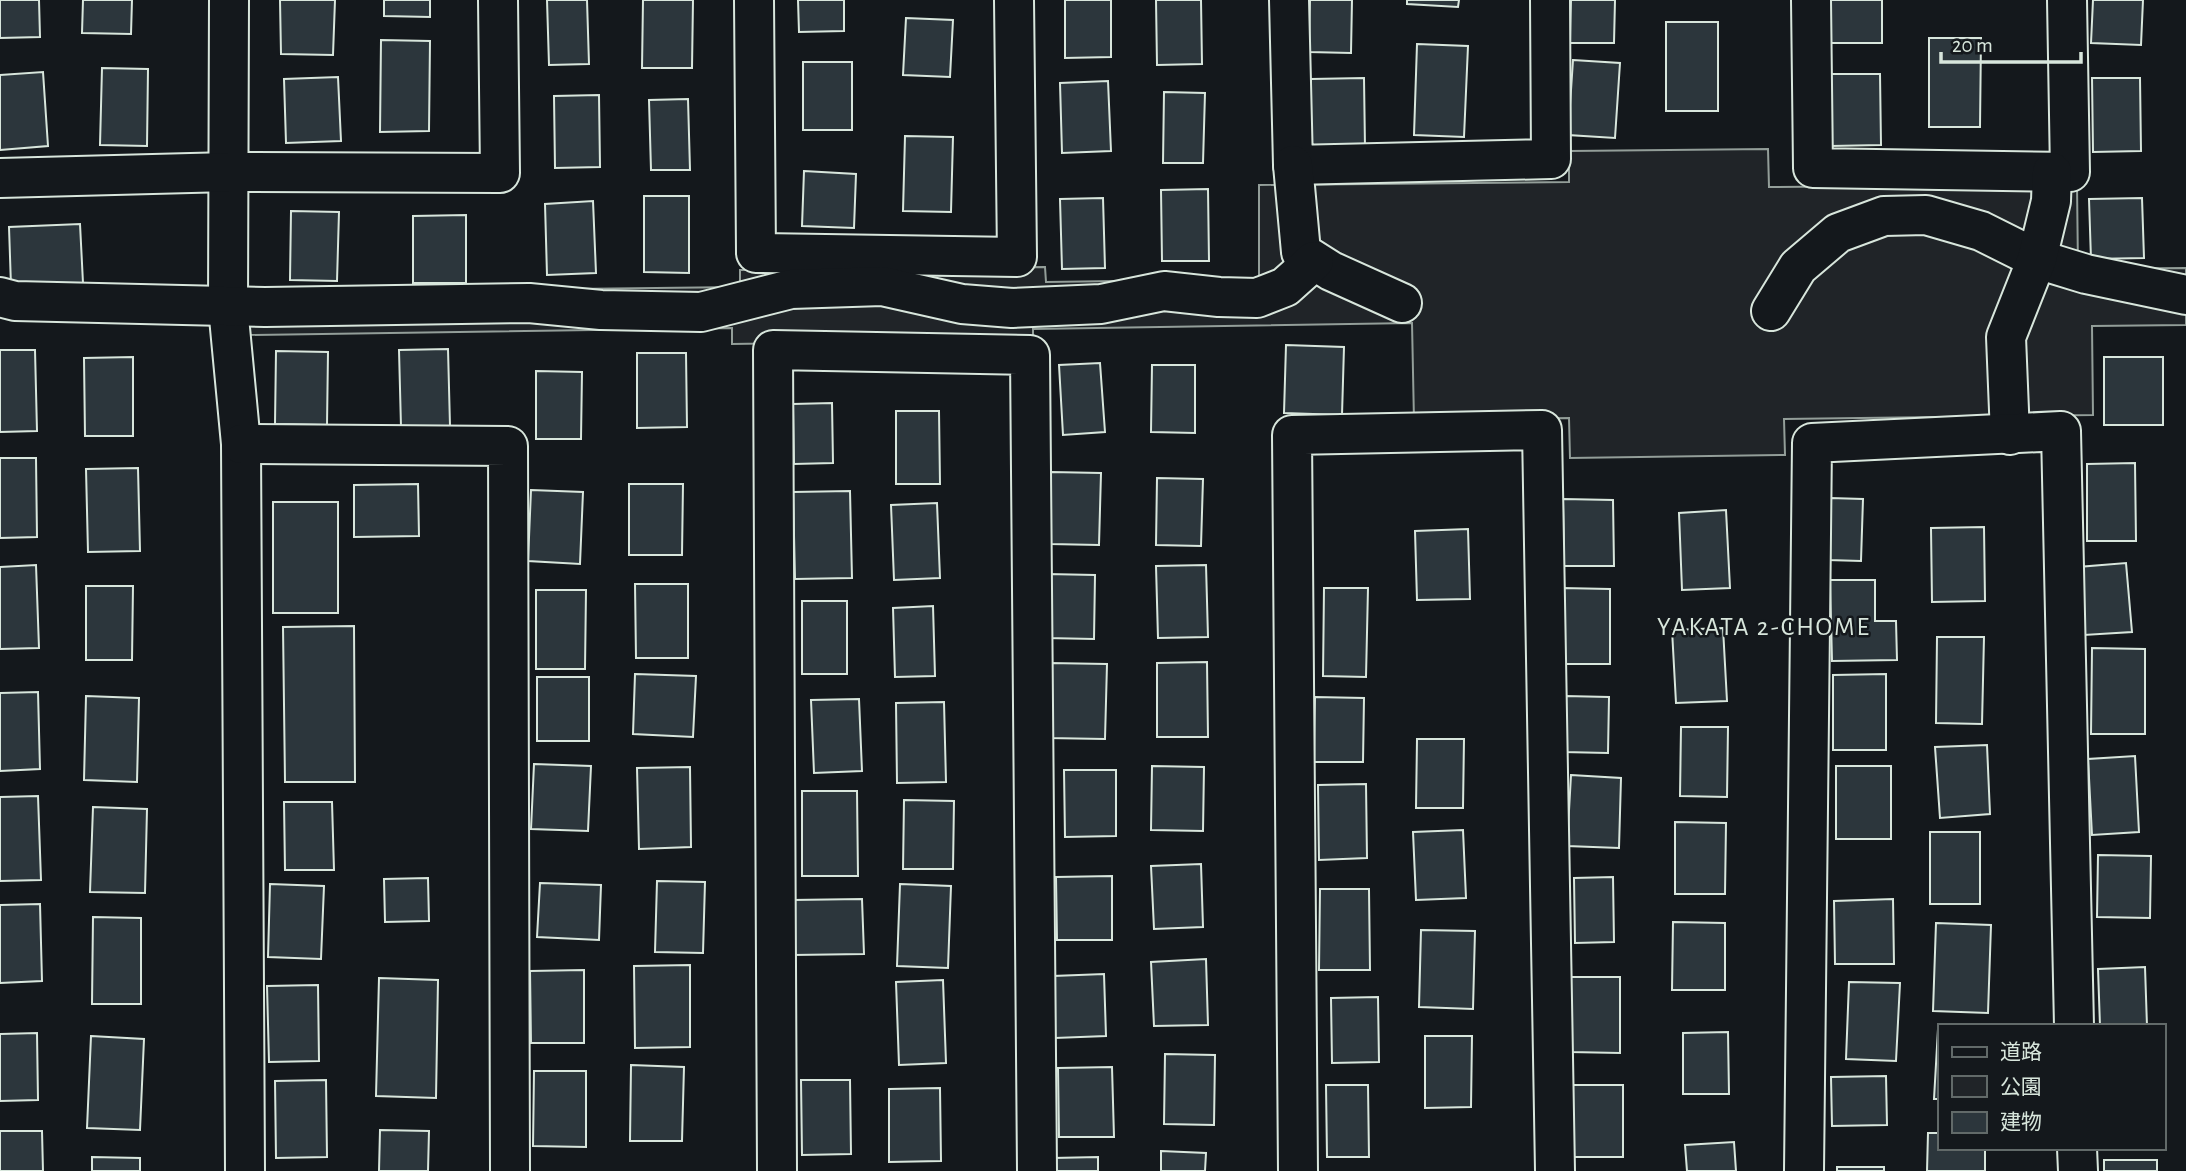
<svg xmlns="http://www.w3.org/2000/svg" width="2186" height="1171" font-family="'Alegreya Sans','Noto Sans JP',sans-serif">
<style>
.green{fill:#202428;stroke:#939e99;stroke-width:2}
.building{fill:#2c363c;stroke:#d8e6dc;stroke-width:2}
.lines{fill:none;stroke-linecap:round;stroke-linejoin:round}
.minor-casing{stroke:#d8e6dc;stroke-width:42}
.minor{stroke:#14181c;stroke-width:38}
.labels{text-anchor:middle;stroke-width:5;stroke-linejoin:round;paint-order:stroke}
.neighbourhood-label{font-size:26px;letter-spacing:2px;fill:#d8e6dc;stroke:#14181c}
</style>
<rect width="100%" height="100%" fill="#14181c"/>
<polygon class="green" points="1768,149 1769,187 2077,184 2078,269 2186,268 2186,325 2092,326 2093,415 1784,419 1785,455 1570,458 1569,418 1414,421 1412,323 1033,329 1033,340 732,344 732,328 246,335 245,293 740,287 740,270 1045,267 1046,282 1259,279 1259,185 1569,182 1569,151"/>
<g class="building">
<polygon points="0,0 39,0 40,37 0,38"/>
<polygon points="83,0 132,0 131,34 82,33"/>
<polygon points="280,0 335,0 333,55 281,54"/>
<polygon points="384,0 430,0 430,17 384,16"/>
<polygon points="547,0 587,0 589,64 549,65"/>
<polygon points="643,0 693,0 692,68 642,68"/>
<polygon points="798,0 844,0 844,31 799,32"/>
<polygon points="1065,0 1111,0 1111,57 1065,58"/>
<polygon points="1156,0 1201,0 1202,64 1157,65"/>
<polygon points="1310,0 1352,0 1351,53 1309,52"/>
<polygon points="1407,0 1459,0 1458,7 1407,4"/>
<polygon points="1571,0 1615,0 1614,43 1570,43"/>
<polygon points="1829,0 1882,0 1882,43 1830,43"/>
<polygon points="2093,0 2143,0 2141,45 2091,43"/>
<polygon points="906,18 953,20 950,77 903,75"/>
<rect x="1666" y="22" width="52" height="89"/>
<polygon points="1929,38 1981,38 1980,127 1929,127"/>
<polygon points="381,40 430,41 429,131 380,132"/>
<polygon points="1417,44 1468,46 1464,137 1414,135"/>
<polygon points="1573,60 1620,63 1615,138 1568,135"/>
<rect x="803" y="62" width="49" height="68"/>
<polygon points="102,68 148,69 147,146 100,145"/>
<polygon points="43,72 48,146 0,150 0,75"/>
<polygon points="1829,74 1880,74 1881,145 1831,146"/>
<polygon points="338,77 341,141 286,143 284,79"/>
<polygon points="1364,78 1365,148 1311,149 1311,79"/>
<polygon points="2092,78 2140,78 2141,151 2093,152"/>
<polygon points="1108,81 1111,151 1062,153 1060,83"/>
<polygon points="1164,92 1205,93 1203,163 1163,163"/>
<polygon points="599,95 600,167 555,168 554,96"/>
<polygon points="688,99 690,170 651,170 649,100"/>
<polygon points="905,136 953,137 951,212 903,211"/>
<polygon points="804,171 856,174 854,228 802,226"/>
<polygon points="1208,189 1209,261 1162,261 1161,190"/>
<polygon points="644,196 689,196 689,273 644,272"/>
<polygon points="1103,198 1105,268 1062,269 1060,199"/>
<polygon points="2142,198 2144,258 2091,259 2089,199"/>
<polygon points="593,201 596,273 547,275 545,204"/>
<polygon points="291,211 339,212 337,281 290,280"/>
<polygon points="466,215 466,283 413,283 413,216"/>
<polygon points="80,224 83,283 11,286 9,227"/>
<polygon points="1286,345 1344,347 1342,415 1284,413"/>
<polygon points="448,349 450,426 401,427 399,350"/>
<polygon points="0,350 35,350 37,431 0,432"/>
<polygon points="276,351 328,352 327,425 275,424"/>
<polygon points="637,353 686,353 687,427 637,428"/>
<polygon points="133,357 133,436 85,436 84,358"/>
<rect x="2104" y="357" width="59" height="68"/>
<polygon points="1100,363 1105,432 1063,435 1059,365"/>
<polygon points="1152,365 1195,365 1195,433 1151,432"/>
<polygon points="536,371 582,372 581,439 536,439"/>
<polygon points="832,403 833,463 794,464 793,404"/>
<polygon points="896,411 939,411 940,484 896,484"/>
<polygon points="0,458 36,458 37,537 0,538"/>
<polygon points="2135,463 2136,541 2087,541 2087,464"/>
<polygon points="138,468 140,551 88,552 86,469"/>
<polygon points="1051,472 1101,473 1099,545 1050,544"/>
<polygon points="1157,478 1203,479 1201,546 1156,545"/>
<polygon points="418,484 419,536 354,537 354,485"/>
<polygon points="629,484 683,484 682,555 629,555"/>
<polygon points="531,490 583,492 580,564 528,561"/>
<polygon points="850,491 852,578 795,579 793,492"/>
<polygon points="1830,498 1863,499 1861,561 1828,560"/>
<polygon points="1563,499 1613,500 1614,566 1564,566"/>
<rect x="273" y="502" width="65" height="111"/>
<polygon points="937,503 940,578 894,580 891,505"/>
<polygon points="1726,510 1730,588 1682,590 1679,513"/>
<polygon points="1984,527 1985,601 1932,602 1931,528"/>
<polygon points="1468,529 1470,599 1417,600 1415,531"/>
<polygon points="2126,563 2132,632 2084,635 2078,567"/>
<polygon points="36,565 39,648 0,649 0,567"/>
<polygon points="1206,565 1208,637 1158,638 1156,566"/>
<polygon points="1047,574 1095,575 1094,639 1046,638"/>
<polygon points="1830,580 1875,580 1875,621 1896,621 1897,660 1832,661"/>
<polygon points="635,584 688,584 688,658 636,658"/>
<polygon points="86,586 133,586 132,660 86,660"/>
<polygon points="1324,588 1368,588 1366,677 1323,676"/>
<polygon points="1562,588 1610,589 1610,664 1562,664"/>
<polygon points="536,590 586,590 585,669 536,669"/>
<rect x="802" y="601" width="45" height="73"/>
<polygon points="933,606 935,676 895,677 893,608"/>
<polygon points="354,626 355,782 285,782 283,627"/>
<polygon points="1723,628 1727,701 1676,703 1672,630"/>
<polygon points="1937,637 1984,637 1982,724 1936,723"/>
<polygon points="2092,648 2145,649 2145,734 2091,734"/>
<polygon points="1207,662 1208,737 1157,737 1157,663"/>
<polygon points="1049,663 1107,664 1105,739 1048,738"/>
<polygon points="635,674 696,676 693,737 633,734"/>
<polygon points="1886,674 1886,750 1833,750 1833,675"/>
<rect x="537" y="677" width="52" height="64"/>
<polygon points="38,692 40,769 0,771 0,693"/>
<polygon points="86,696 139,698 137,782 84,780"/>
<polygon points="1565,696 1609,697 1608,753 1563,752"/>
<polygon points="1315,697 1364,698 1363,762 1314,762"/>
<polygon points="859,699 862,771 814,773 811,700"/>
<polygon points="944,702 946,782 897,783 896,703"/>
<polygon points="1681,727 1728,727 1727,797 1680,796"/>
<polygon points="1417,739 1464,739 1463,808 1416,808"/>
<polygon points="1987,745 1990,814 1940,818 1935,747"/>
<polygon points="2135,756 2139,832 2092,835 2088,759"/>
<polygon points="534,764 591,766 588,831 531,829"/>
<polygon points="1152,766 1204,767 1203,831 1151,830"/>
<rect x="1836" y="766" width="55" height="73"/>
<polygon points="690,767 691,847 639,849 637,768"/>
<polygon points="1064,770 1116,770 1116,836 1065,837"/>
<polygon points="1571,775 1621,778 1619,848 1567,846"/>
<polygon points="1366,784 1367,858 1319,860 1318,785"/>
<polygon points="802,791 857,791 858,876 802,876"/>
<polygon points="38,796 41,880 0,881 0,797"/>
<polygon points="904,800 954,801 953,869 903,869"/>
<polygon points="284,802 332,802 334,870 285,870"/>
<polygon points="93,807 147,809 145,893 90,892"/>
<polygon points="1675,822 1726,823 1725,894 1675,894"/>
<polygon points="1463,830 1466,898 1416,900 1413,832"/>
<rect x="1930" y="832" width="50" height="72"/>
<polygon points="2098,855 2151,856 2150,918 2097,917"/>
<polygon points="1201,864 1203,927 1154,929 1151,866"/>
<polygon points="1112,876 1112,940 1057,940 1056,877"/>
<polygon points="1613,877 1614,942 1575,943 1574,878"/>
<polygon points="428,878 429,921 385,922 384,879"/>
<polygon points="657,881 705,882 703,953 655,952"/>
<polygon points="540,883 601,885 599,940 537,937"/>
<polygon points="270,884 324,886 321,959 268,957"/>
<polygon points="900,884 951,886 948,968 897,966"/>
<polygon points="1320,889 1369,889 1370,970 1319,970"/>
<polygon points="862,899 864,954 793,955 792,900"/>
<polygon points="1893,899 1894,964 1835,964 1834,901"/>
<polygon points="40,904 42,981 0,983 0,905"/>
<polygon points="93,917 141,918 141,1004 92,1004"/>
<polygon points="1673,922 1725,923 1725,990 1672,990"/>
<polygon points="1936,923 1991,925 1988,1013 1933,1011"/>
<polygon points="1421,930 1475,931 1473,1009 1419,1007"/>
<polygon points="1206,959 1208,1025 1154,1026 1151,962"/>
<polygon points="690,965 690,1047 635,1048 634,966"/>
<polygon points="2145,967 2147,1026 2100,1026 2098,969"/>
<polygon points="584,970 584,1043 531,1043 530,971"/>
<polygon points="1104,974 1106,1036 1055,1038 1053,976"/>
<polygon points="1571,977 1620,977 1620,1053 1570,1052"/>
<polygon points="379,978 438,980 436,1098 376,1096"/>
<polygon points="943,980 946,1063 899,1065 896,982"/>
<polygon points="1849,982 1900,983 1896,1061 1846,1059"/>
<polygon points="318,985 319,1061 269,1062 267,986"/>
<polygon points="1378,997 1379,1062 1332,1063 1331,998"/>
<polygon points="1938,1029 1939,1029 1939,1099 1934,1099"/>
<polygon points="1728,1032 1729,1094 1683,1094 1683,1033"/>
<polygon points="37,1033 38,1100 0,1101 0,1034"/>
<polygon points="91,1036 144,1039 140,1130 87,1128"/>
<polygon points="1425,1036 1472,1036 1471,1107 1425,1108"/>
<polygon points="1165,1054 1215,1055 1214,1125 1164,1124"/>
<polygon points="631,1065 684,1067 682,1141 630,1141"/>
<polygon points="1112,1067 1114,1137 1059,1137 1058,1068"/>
<polygon points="534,1071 586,1071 586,1147 533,1146"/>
<polygon points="1886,1076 1887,1125 1832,1126 1831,1077"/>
<polygon points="326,1080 327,1157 276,1158 275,1081"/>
<polygon points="801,1080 850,1080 851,1154 802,1155"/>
<polygon points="1326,1085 1368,1085 1369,1157 1327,1157"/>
<polygon points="1571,1085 1623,1085 1623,1157 1572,1157"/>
<polygon points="940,1088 941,1161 889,1162 889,1089"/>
<polygon points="380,1130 429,1131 428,1171 379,1171"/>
<polygon points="0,1131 42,1131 43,1171 0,1171"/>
<polygon points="1928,1133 1939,1133 1939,1148 1985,1148 1985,1171 1927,1171"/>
<polygon points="1734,1142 1736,1171 1687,1171 1685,1145"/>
<polygon points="1161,1151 1206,1153 1205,1171 1161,1171"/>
<polygon points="92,1157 140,1158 140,1171 92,1171"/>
<polygon points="1098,1157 1098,1171 1053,1171 1053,1158"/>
<rect x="2104" y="1160" width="53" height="11"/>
<rect x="1837" y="1167" width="47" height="4"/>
</g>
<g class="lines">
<defs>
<g id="minor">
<polyline points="229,0 228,307 241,444 245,1171"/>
<polyline points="754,0 756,253 1017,257 1014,0"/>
<polyline points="1289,0 1293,165 1551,159 1550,0"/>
<polyline points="1811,0 1813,168 2070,172 2067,0"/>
<polyline points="1293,165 1301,252 1331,271 1402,303"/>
<polyline points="0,178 229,172 500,173 498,0"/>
<polyline points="0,297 15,301 265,307 529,303 601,310 701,312 791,289 882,286 962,304 1012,308 1101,304 1164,291 1219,297 1257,298 1285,287 1314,261"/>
<polyline points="1771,311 1798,267 1838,233 1884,216 1926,215 1981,231 2037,259 2086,274 2186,295"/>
<polyline points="2010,435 2006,337 2037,259 2051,201 2052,172"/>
<polyline points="241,444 508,446 510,1171"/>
<polyline points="2077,1148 2078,1171"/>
<polyline points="777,1171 773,350 1030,355 1037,1171"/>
<polyline points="1298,1171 1292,435 1542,430 1555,1171"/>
<polyline points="1804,1171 1812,443 2061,431 2074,1026"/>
</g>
</defs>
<use href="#minor" class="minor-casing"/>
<use href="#minor" class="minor"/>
</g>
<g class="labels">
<g class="neighbourhood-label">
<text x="1764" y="635">YAKATA 2-CHOME</text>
</g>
</g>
<rect x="1938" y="1024" width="228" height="126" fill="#14181c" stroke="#626a69" stroke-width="2"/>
<rect x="1952" y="1047" width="35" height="10" fill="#14181c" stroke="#626a69" stroke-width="2"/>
<text x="2000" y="1059" font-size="21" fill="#d8e6dc">道路</text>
<rect x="1952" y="1076" width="35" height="21" fill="#202428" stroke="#626a69" stroke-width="2"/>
<text x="2000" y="1094" font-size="21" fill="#d8e6dc">公園</text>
<rect x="1952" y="1112" width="35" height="21" fill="#2c363c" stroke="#626a69" stroke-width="2"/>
<text x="2000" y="1129" font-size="21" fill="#d8e6dc">建物</text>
<path d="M1941 52v10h140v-10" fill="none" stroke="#d8e6dc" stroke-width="3.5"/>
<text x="1952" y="52" font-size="21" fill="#d8e6dc" stroke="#14181c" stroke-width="5" paint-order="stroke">20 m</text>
</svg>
